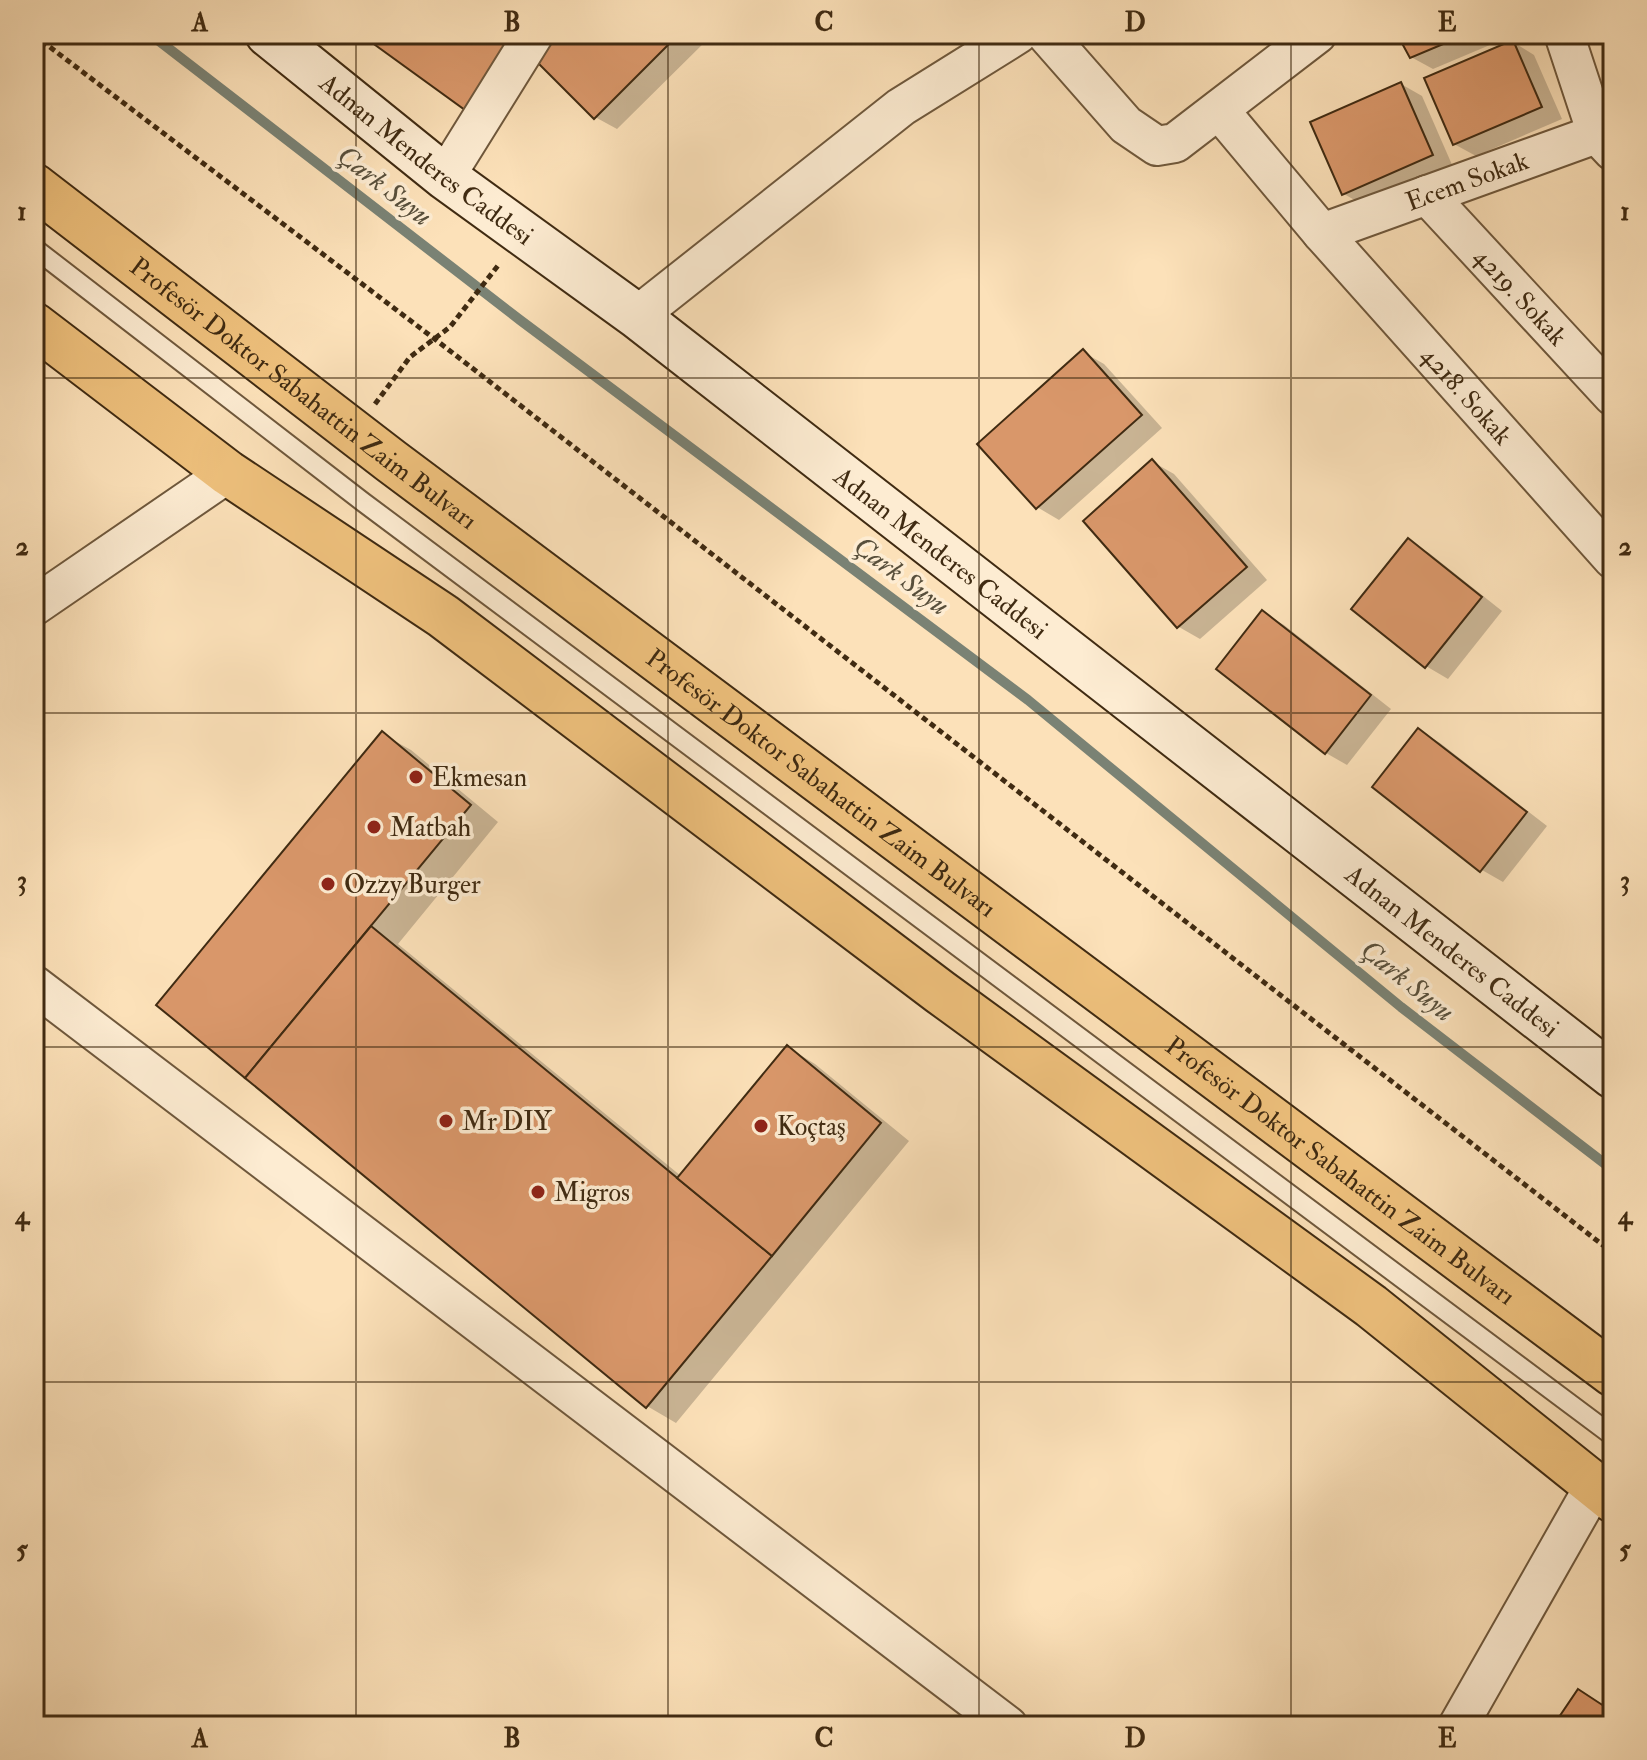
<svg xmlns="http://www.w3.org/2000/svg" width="1647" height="1760" font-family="'IM FELL Double Pica',serif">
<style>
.shadow{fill:#0003}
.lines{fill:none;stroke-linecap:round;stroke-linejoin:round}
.stream{stroke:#7a8274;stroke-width:10}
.building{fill:#d9976a;stroke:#402b12;stroke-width:2}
.lane-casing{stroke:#6f583c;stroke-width:22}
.street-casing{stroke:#6f583c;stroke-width:42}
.secondary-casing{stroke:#402b12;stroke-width:48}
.primary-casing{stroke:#402b12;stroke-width:48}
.path{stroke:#402b12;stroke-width:5;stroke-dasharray:6 4;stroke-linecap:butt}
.lane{stroke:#fdecd2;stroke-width:18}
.street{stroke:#fdecd2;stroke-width:38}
.secondary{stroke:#fdecd2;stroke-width:44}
.primary{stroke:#eec07c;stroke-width:44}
.grid{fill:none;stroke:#402b12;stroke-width:2;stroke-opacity:0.55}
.poi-dot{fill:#8f2418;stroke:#fdecd2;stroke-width:3}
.labels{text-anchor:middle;stroke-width:7;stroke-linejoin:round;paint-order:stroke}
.street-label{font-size:26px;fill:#402b12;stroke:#fdecd2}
.poi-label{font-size:26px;fill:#402b12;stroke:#fdecd2;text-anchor:start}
.water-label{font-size:28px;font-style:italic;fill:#584f3b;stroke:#fdecd2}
.neatline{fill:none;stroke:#402b12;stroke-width:3}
.grid-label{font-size:26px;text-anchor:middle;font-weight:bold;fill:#402b12}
</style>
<rect width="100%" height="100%" fill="#fce1b9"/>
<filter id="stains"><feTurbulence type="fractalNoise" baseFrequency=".0025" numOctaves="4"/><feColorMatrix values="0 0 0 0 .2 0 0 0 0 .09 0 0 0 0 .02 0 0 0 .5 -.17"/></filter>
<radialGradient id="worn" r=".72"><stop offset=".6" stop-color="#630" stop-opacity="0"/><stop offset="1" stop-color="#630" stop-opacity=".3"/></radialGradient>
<g class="shadow">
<polygon points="363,34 539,53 558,34 711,36 617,129 595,117 534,56"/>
<polygon points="905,34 938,34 923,45"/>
<polygon points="1399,34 1516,34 1433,69 1411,57"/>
<polygon points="1513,42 1534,55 1562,119 1476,156 1454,144"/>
<polygon points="1401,84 1422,96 1453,167 1365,206 1344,194"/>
<polygon points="1083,352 1104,364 1162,428 1059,520 1037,507"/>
<polygon points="1153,462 1174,474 1267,580 1200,639 1179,627"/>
<polygon points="1408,541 1429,553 1502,611 1448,679 1426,666"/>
<polygon points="1263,613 1284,625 1391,709 1347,765 1326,753"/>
<polygon points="1418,730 1440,743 1547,826 1503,882 1482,870"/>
<polygon points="382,734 411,750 498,822 398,944 681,1176 787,1047 815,1064 909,1141 676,1423 647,1406 159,1005"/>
</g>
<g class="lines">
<polyline class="stream" points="150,34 520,320 1028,700 1401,1007 1613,1170"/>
</g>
<g class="building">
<polygon points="360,34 512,34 465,110"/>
<polygon points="555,34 679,34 594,119 532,57"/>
<polygon points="1397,34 1467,34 1410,58"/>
<polygon points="1513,40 1542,107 1453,145 1424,78"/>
<polygon points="1401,82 1433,155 1342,195 1310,122"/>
<polygon points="1083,349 1142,415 1036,509 977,444"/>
<polygon points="1152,459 1247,567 1177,628 1083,521"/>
<polygon points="1408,538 1482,597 1425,668 1351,609"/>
<polygon points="1262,610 1371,695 1325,754 1216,669"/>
<polygon points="1418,728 1527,812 1480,872 1372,787"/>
<polygon points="382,731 471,805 245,1078 156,1005"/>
<polygon points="371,926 772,1256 646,1408 245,1078"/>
<polygon points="787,1045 881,1123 772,1256 677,1178"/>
<polygon points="1578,1689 1613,1712 1613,1726 1553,1726"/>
</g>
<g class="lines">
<defs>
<polyline id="lane" points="34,248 363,502 1613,1436"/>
<g id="street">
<polyline points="1046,34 1126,125 1157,146 1175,143 1317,34"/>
<polyline points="1564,34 1597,134 1613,151"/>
<path id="s1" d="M1219 110 1322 233 1613 559"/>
<polyline points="445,177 534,34"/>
<path id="s2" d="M1427 195 1613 396"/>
<path id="s3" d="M1322 233 1613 128"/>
<polyline points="637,316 901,107 1018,34"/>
<polyline points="34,606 228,473"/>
<polyline points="34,985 1008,1726"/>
<polyline points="1458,1726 1595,1485"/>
</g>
<g id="secondary">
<path id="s4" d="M268 34 445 177 637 316 1613 1076"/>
</g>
<g id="primary">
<path id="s5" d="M34 186 391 461 1613 1374"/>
<polyline points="34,325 228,473 443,616 940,992 1371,1306 1613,1500"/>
</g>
</defs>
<use href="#lane" class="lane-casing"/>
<use href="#street" class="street-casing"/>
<use href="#secondary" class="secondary-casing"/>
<use href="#primary" class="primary-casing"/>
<g class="path">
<polyline points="34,35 436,340 1613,1253"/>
<polyline points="375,404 410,357 450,327 500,263"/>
</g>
<use href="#lane" class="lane"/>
<use href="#street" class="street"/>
<use href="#secondary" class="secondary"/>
<use href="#primary" class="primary"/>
</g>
<path class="grid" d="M356 34V1726M668 34V1726M979 34V1726M1291 34V1726M34 378H1613M34 713H1613M34 1047H1613M34 1382H1613"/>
<g class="poi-dot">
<circle cx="416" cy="777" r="8"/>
<circle cx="374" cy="827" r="8"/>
<circle cx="328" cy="884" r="8"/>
<circle cx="446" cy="1121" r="8"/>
<circle cx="761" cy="1126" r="8"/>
<circle cx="538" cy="1192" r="8"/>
</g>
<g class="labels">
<g class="street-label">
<text dy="9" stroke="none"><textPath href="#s4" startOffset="202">Adnan Menderes Caddesi</textPath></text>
<text dy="9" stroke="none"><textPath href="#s3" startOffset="154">Ecem Sokak</textPath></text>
<text dy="9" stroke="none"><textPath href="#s2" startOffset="138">4219. Sokak</textPath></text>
<text dy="9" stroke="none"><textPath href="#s5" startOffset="340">Profesör Doktor Sabahattin Zaim Bulvarı</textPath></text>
<text dy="9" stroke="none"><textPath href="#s1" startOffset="378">4218. Sokak</textPath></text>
<text dy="9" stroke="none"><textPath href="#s4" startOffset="850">Adnan Menderes Caddesi</textPath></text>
<text dy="9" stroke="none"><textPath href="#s5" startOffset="988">Profesör Doktor Sabahattin Zaim Bulvarı</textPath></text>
<text dy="9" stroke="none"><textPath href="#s4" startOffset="1498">Adnan Menderes Caddesi</textPath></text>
<text dy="9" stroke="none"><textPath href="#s5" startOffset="1636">Profesör Doktor Sabahattin Zaim Bulvarı</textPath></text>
</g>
<g class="poi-label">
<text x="432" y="786">Ekmesan</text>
<text x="390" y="836">Matbah</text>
<text x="344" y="893">Ozzy Burger</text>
<text x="462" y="1130">Mr DIY</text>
<text x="777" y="1135">Koçtaş</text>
<text x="554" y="1201">Migros</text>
</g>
<g class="water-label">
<text transform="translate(385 185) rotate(38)" y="10">Çark Suyu</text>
<text transform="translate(902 575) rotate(37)" y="10">Çark Suyu</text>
<text transform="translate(1408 980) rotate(39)" y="10">Çark Suyu</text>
</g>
</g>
<rect width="1647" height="1760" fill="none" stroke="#fce1b9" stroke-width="88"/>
<rect x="44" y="44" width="1559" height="1672" class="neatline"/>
<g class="grid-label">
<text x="200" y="31">A</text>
<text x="512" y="31">B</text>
<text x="824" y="31">C</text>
<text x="1135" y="31">D</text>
<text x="1447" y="31">E</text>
<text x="22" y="220">1</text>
<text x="1625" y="220">1</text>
<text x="22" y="555">2</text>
<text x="1625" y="555">2</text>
<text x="22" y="889">3</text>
<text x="1625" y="889">3</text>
<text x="22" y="1224">4</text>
<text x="1625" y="1224">4</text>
<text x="22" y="1558">5</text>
<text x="1625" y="1558">5</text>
<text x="200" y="1747">A</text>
<text x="512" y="1747">B</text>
<text x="824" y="1747">C</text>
<text x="1135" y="1747">D</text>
<text x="1447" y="1747">E</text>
</g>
<rect width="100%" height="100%" filter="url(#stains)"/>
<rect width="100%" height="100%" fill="url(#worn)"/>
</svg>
